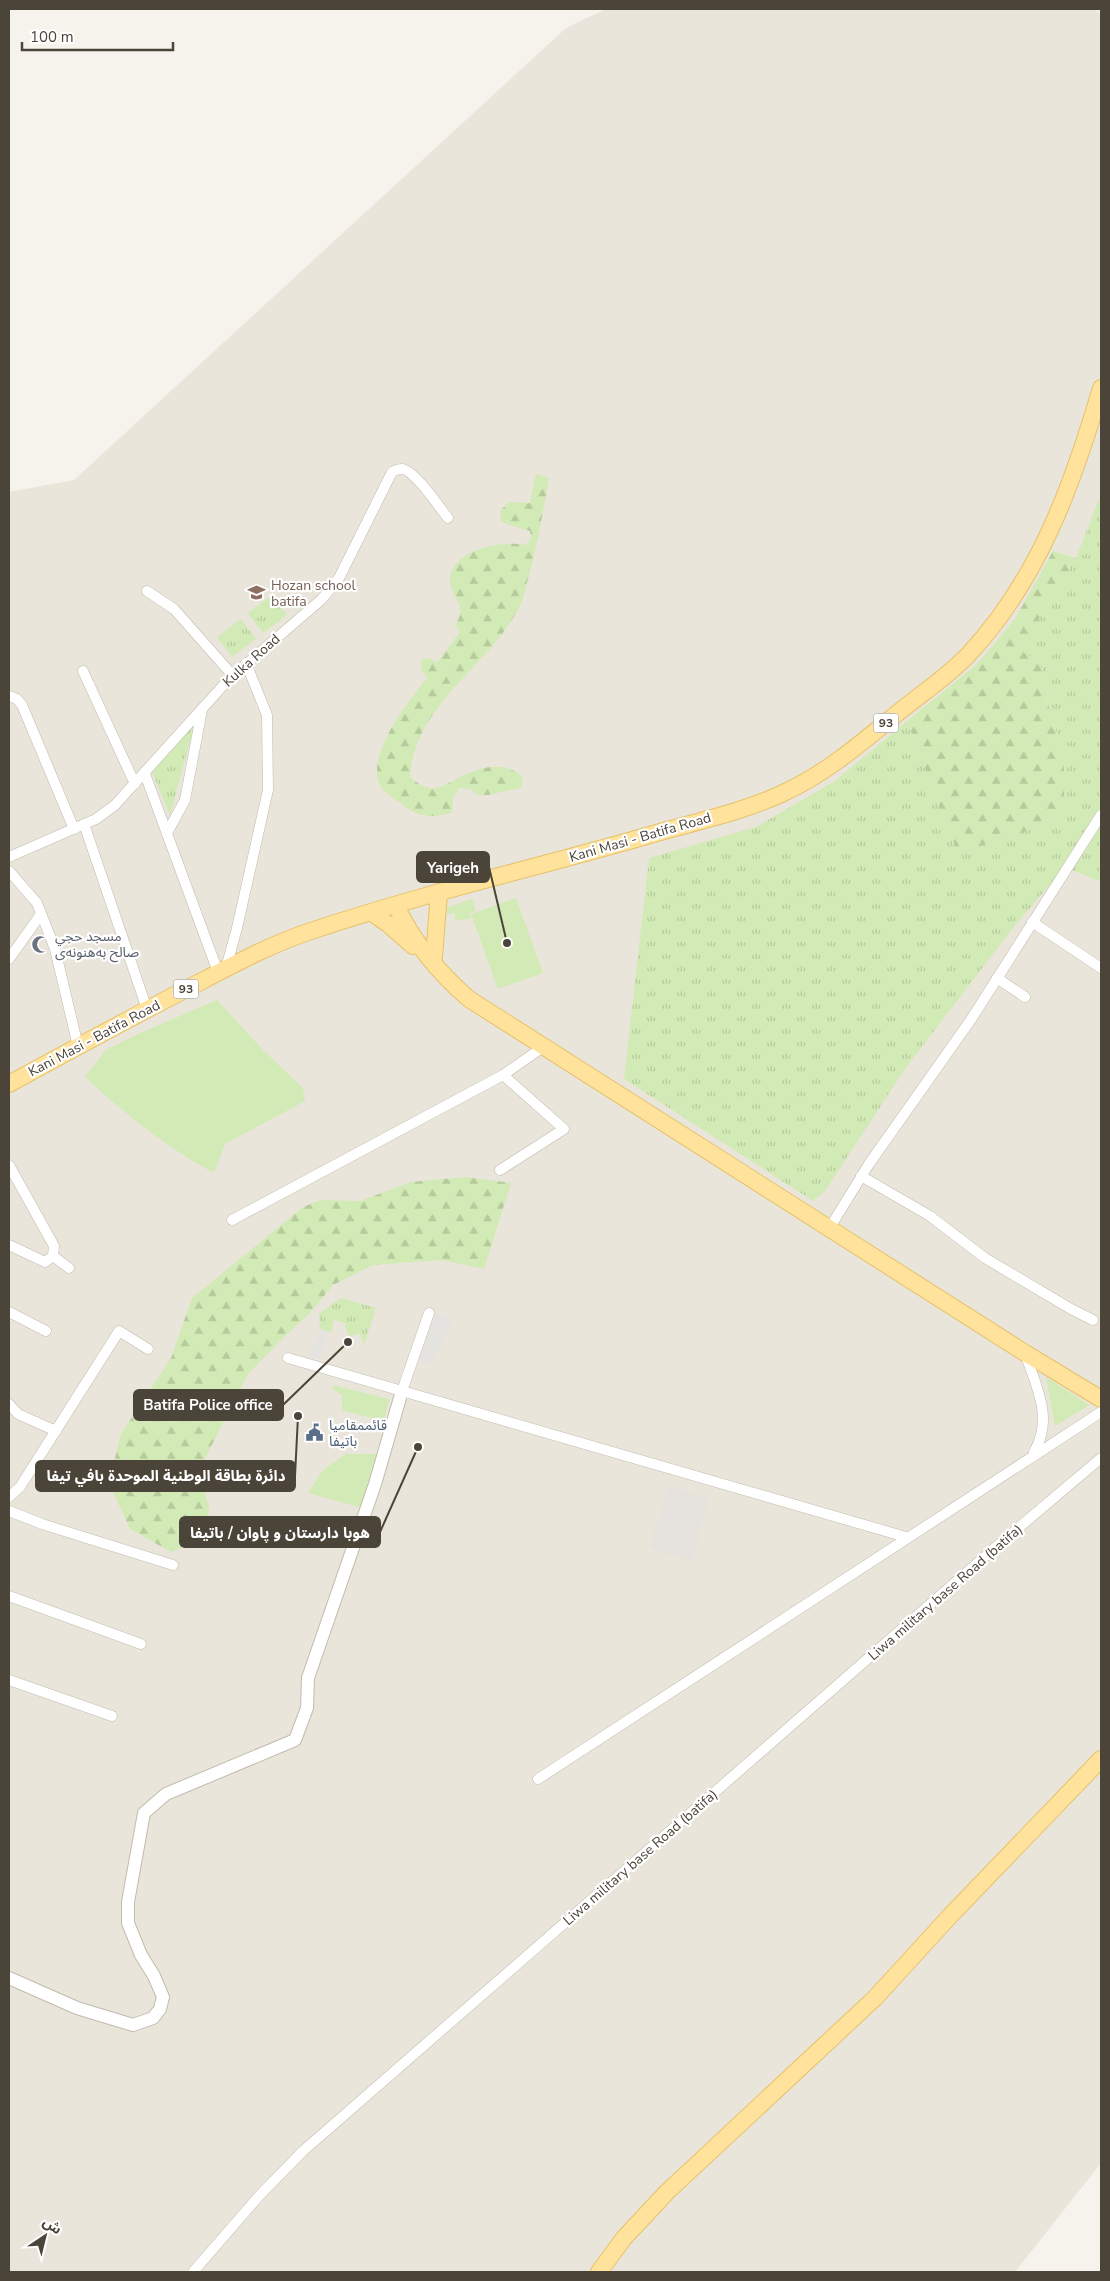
<svg xmlns="http://www.w3.org/2000/svg" width="1110" height="2281" font-family="'Nunito Sans','Noto Sans Arabic',sans-serif">
<style>
.residential{fill:#eae5da}
.industrial{fill:#e6e2dd}
.grass{fill:url(#grass-tufts)}
.forest{fill:url(#forest-firs)}
.garden{fill:#d2eab5}
.parking{fill:#e5e3e0}
.lines{fill:none;stroke-linecap:round;stroke-linejoin:round}
.minor-casing{stroke:#c2bbae;stroke-width:11}
.tertiary-casing{stroke:#c2bbae;stroke-width:14}
.primary-casing{stroke:#e6c16a;stroke-width:18}
.minor{stroke:#fff;stroke-width:10}
.tertiary{stroke:#fff;stroke-width:12}
.primary{stroke:#ffe39c;stroke-width:16}
.labels{text-anchor:middle;stroke-width:4.5;stroke-linejoin:round;paint-order:stroke}
.shield{fill:#fff;stroke:#817c74;stroke-width:1}
.shield-label{font-size:12px;font-weight:bold;fill:#4b4439}
.education-label{font-size:14px;fill:#785e54;stroke:#fff;text-anchor:start}
.street-label{font-size:14px;fill:#4b4439;stroke:#fff}
.worship-label{font-size:14px;fill:#5b616d;stroke:#fff;text-anchor:start}
.service-label{font-size:14px;fill:#4e5e75;stroke:#fff;text-anchor:start}
.leader{fill:none;stroke:#4b4439;stroke-width:2}
.callout-dot{fill:#4b4439;stroke:#fff;stroke-width:2}
.callout{fill:#4b4439;stroke:#4b4439;stroke-width:2}
.callout-label{font-size:15px;text-anchor:middle;font-weight:bold;fill:#fff}
</style>
<defs>
<pattern id="grass-tufts" width="24" height="20" patternUnits="userSpaceOnUse" patternTransform="scale(1.25)"><rect width="24" height="20" fill="#d2eab5"/><path d="M3 7l-1-3M5 7V3M7 7l1-3M15 17l-1-3M17 17v-4M19 17l1-3" fill="none" stroke="#b6ca9c"/></pattern>
<pattern id="forest-firs" width="22" height="20" patternUnits="userSpaceOnUse" patternTransform="scale(1.25)"><rect width="22" height="20" fill="#d2eab5"/><path d="M5 1l3.5 6h-7zM16 11l3.5 6h-7z" fill="#b6ca9c"/></pattern>
</defs>
<rect width="100%" height="100%" fill="#f6f3ec"/>
<polygon class="residential" points="606,9 1093,9 1101,13 1101,2163 1015,2272 9,2272 9,492 74,480 566,28"/>
<polygon class="industrial" points="668,1486 709,1498 692,1561 650,1548"/>
<g class="grass">
<path d="M1101 494V882L1065 867 1012 929 905 1069 825 1191 813 1201 624 1079 649 858 756 827 835 781 907 721 957 851C996 842 1038 835 1064 803V756L1048 704 1047 683 1039 662 1019 650 1076 558Z"/>
<polygon points="272,595 287,615 263,633 248,613"/>
<polygon points="241,619 256,639 232,657 217,637"/>
<polygon points="195,722 170,815 152,772"/>
<polygon points="341,1298 376,1308 365,1342 366,1348 359,1333 350,1337 345,1327 346,1323 334,1320 331,1333 320,1329 319,1313"/>
</g>
<g class="forest">
<path d="M536 474 549 478C543 512 537 546 528 579 525 588 524 599 519 608 488 667 414 705 410 777 417 783 428 791 437 788 444 786 452 781 458 778 480 767 504 760 523 777L521 788 488 795H477L471 789 459 788 453 799 452 813C429 818 418 818 399 802 393 798 384 793 381 787 363 757 409 701 427 678L421 669V660L429 658 437 663 460 632 455 625C470 603 449 599 450 578 453 549 503 540 525 545L531 539 530 531 501 522 500 511 509 502 530 503Z"/>
<path d="M1053 551 1076 558 1020 650 1039 662 1047 683 1048 704 1064 756V803C1038 835 996 842 957 851L907 721 977 664 1015 619Z"/>
<polygon points="465,1177 511,1183 484,1269 441,1260 373,1265 333,1285 310,1313 287,1334 248,1374 198,1472 209,1507 207,1538 171,1552 130,1529 109,1483 121,1434 171,1358 192,1298 303,1207 321,1200 360,1201 411,1182"/>
</g>
<g class="garden">
<polygon points="516,898 543,973 498,989 471,914"/>
<polygon points="472,899 476,911 469,913 471,919 455,920 455,913 447,914 446,908"/>
<path d="M217 1000 264 1051 303 1088 305 1101 225 1144 214 1173C166 1147 125 1114 85 1077L106 1050 138 1034Z"/>
<polygon points="1046,1377 1089,1405 1055,1426"/>
<polygon points="333,1385 389,1399 384,1421 345,1411 342,1409 342,1395 333,1389"/>
<polygon points="346,1454 377,1454 362,1508 308,1493 323,1470"/>
</g>
<g class="parking">
<polygon points="433,1312 453,1319 431,1364 416,1359"/>
<polygon points="320,1329 329,1332 319,1360 310,1357"/>
</g>
<g class="lines">
<defs>
<g id="minor">
<polyline points="147,591 174,609 235,678"/>
<polyline points="83,671 135,784"/>
<polyline points="9,696 17,699 22,705 74,829"/>
<polyline points="145,774 218,972"/>
<polyline points="84,824 147,1009"/>
<polyline points="167,833 185,800 202,710"/>
<path d="M9 857 96 819 115 805 229 679 322 599 339 578 392 472C395 470 398 469 403 469 416 472 439 507 448 518"/>
<polyline points="9,871 37,903 55,949 78,1046"/>
<polyline points="1032,922 1101,968"/>
<polyline points="9,959 41,914"/>
<polyline points="226,968 237,928 268,790 267,715 246,663"/>
<polyline points="997,978 1025,997"/>
<polyline points="9,1165 54,1246 53,1256 45,1262 9,1245"/>
<polyline points="500,1170 564,1129 503,1075"/>
<polyline points="861,1176 930,1216 985,1258 1071,1309 1093,1320"/>
<polyline points="232,1220 503,1075 543,1047"/>
<polyline points="829,1229 869,1164 972,1018 1101,815"/>
<polyline points="53,1256 69,1268"/>
<polyline points="9,1312 46,1331"/>
<path d="M1025 1353C1036 1386 1054 1419 1034 1452"/>
<polyline points="288,1358 906,1537"/>
<polyline points="402,1391 429,1313"/>
<polyline points="9,1404 18,1414 56,1431"/>
<polyline points="9,1497 20,1487 119,1331 148,1349"/>
<polyline points="9,1511 42,1524 173,1565"/>
<polyline points="9,1596 141,1644"/>
<polyline points="9,1680 112,1716"/>
<polyline points="538,1779 1101,1412"/>
<polyline points="193,2272 259,2196 303,2151 997,1546 1101,1458"/>
</g>
<polyline id="tertiary" points="9,1978 77,2008 133,2025 153,2018 160,2009 163,1997 154,1976 141,1955 128,1923 128,1902 144,1813 166,1794 295,1740 307,1708 308,1678 375,1484 402,1391"/>
<g id="primary">
<path d="M396 906C413 941 440 974 469 999L1025 1353 1101 1399"/>
<polyline points="372,913 388,924 413,946"/>
<polyline points="434,957 439,892"/>
<path d="M9 1084C73 1049 137 1014 202 981 238 962 276 942 314 930 425 893 539 867 650 835 694 822 740 813 781 794 822 776 859 745 894 716 918 696 946 678 968 655 1038 581 1073 484 1101 388"/>
<polyline points="599,2272 624,2238 667,2192 875,1998 950,1916 1101,1759"/>
</g>
</defs>
<use href="#minor" class="minor-casing"/>
<use href="#tertiary" class="tertiary-casing"/>
<use href="#primary" class="primary-casing"/>
<use href="#minor" class="minor"/>
<use href="#tertiary" class="tertiary"/>
<use href="#primary" class="primary"/>
</g>
<defs>
<symbol id="school-bare" viewBox="-9 -9 18 18"><path d="M0-5L7-2L0 1L-7-2ZM-4 1L0 2.5L4 1V4Q0 6-4 4Z" fill="#8d6e63" stroke="#fff" stroke-width="2.5" paint-order="stroke"/></symbol>
<symbol id="mosque-bare" viewBox="-9 -9 18 18"><path d="M3.5-4.9A6 6 0 1 0 3.5 4.9A5 5 0 1 1 3.5-4.9Z" fill="#6b7280" stroke="#fff" stroke-width="2.5" paint-order="stroke"/></symbol>
<symbol id="civic-bare" viewBox="-9 -9 18 18"><path d="M-.6-6.5H3V-4.5H.6V-3L4-1V1h2V6H-6V1h2V-1L-.6-3ZM-1.2 2.5V6h2.4V2.5Z" fill="#5c6f8a" stroke="#fff" stroke-width="2.5" paint-order="stroke"/></symbol>
</defs>
<g fill-rule="evenodd">
<use href="#school-bare" x="244" y="580" width="25" height="25"/>
<use href="#mosque-bare" x="28" y="932" width="25" height="25"/>
<use href="#civic-bare" x="302" y="1420" width="25" height="25"/>
</g>
<g class="labels">
<g class="shield">
<rect x="873.5" y="713.5" width="25" height="19" rx="4"/>
<rect x="173.5" y="979.5" width="25" height="19" rx="4"/>
</g>
<g class="shield-label">
<text x="886" y="727">93</text>
<text x="186" y="993">93</text>
</g>
<g class="education-label">
<text x="271" y="590">Hozan school<tspan x="271" dy="16">batifa</tspan></text>
</g>
<g class="street-label">
<text transform="translate(251 660) rotate(-42)" y="5">Kulka Road</text>
<text transform="translate(640 837) rotate(-16)" y="5">Kani Masi - Batifa Road</text>
<text transform="translate(94 1038) rotate(-28)" y="5">Kani Masi - Batifa Road</text>
<text transform="translate(945 1592) rotate(-41)" y="5">Liwa military base Road (batifa)</text>
<text transform="translate(640 1857) rotate(-41)" y="5">Liwa military base Road (batifa)</text>
</g>
<g class="worship-label">
<text x="55" y="941">مسجد حجي<tspan x="55" dy="16">صالح بەھنونەی</tspan></text>
</g>
<g class="service-label">
<text x="329" y="1430">قائممقاميا<tspan x="329" dy="16">باتيفا</tspan></text>
</g>
</g>
<path class="leader" d="M507 943L489 867M348 1342L283 1405M298 1416L295 1476M418 1447L380 1532"/>
<g class="callout-dot">
<circle cx="507" cy="943" r="5"/>
<circle cx="348" cy="1342" r="5"/>
<circle cx="298" cy="1416" r="5"/>
<circle cx="418" cy="1447" r="5"/>
</g>
<g class="callout">
<rect x="417" y="852" width="72" height="30" rx="5"/>
<rect x="134" y="1390" width="149" height="30" rx="5"/>
<rect x="36" y="1461" width="259" height="30" rx="5"/>
<rect x="180" y="1517" width="200" height="30" rx="5"/>
</g>
<g class="callout-label">
<text x="453" y="873">Yarigeh</text>
<text x="208" y="1410">Batifa Police office</text>
<text x="166" y="1481">دائرة بطاقة الوطنية الموحدة بافي تيفا</text>
<text x="280" y="1538">هوبا دارستان و پاوان / باتيفا</text>
</g>
<rect width="1110" height="2281" fill="none" stroke="#4b4439" stroke-width="20"/>
<g transform="translate(45 2236) rotate(35)" stroke="#ffffff" stroke-width="4" paint-order="stroke">
<path d="M0-4L9 19L0 12L-9 19Z" fill="#4b4439"/>
<text y="-8" font-size="14" font-weight="bold" text-anchor="middle" fill="#4b4439">ش</text>
</g>
<path d="M22 42v8h151v-8" fill="none" stroke="#4b4439" stroke-width="2.5"/>
<text x="30" y="42" font-size="15" fill="#4b4439" stroke="#ffffff" stroke-width="4" paint-order="stroke">100 m</text>
</svg>
